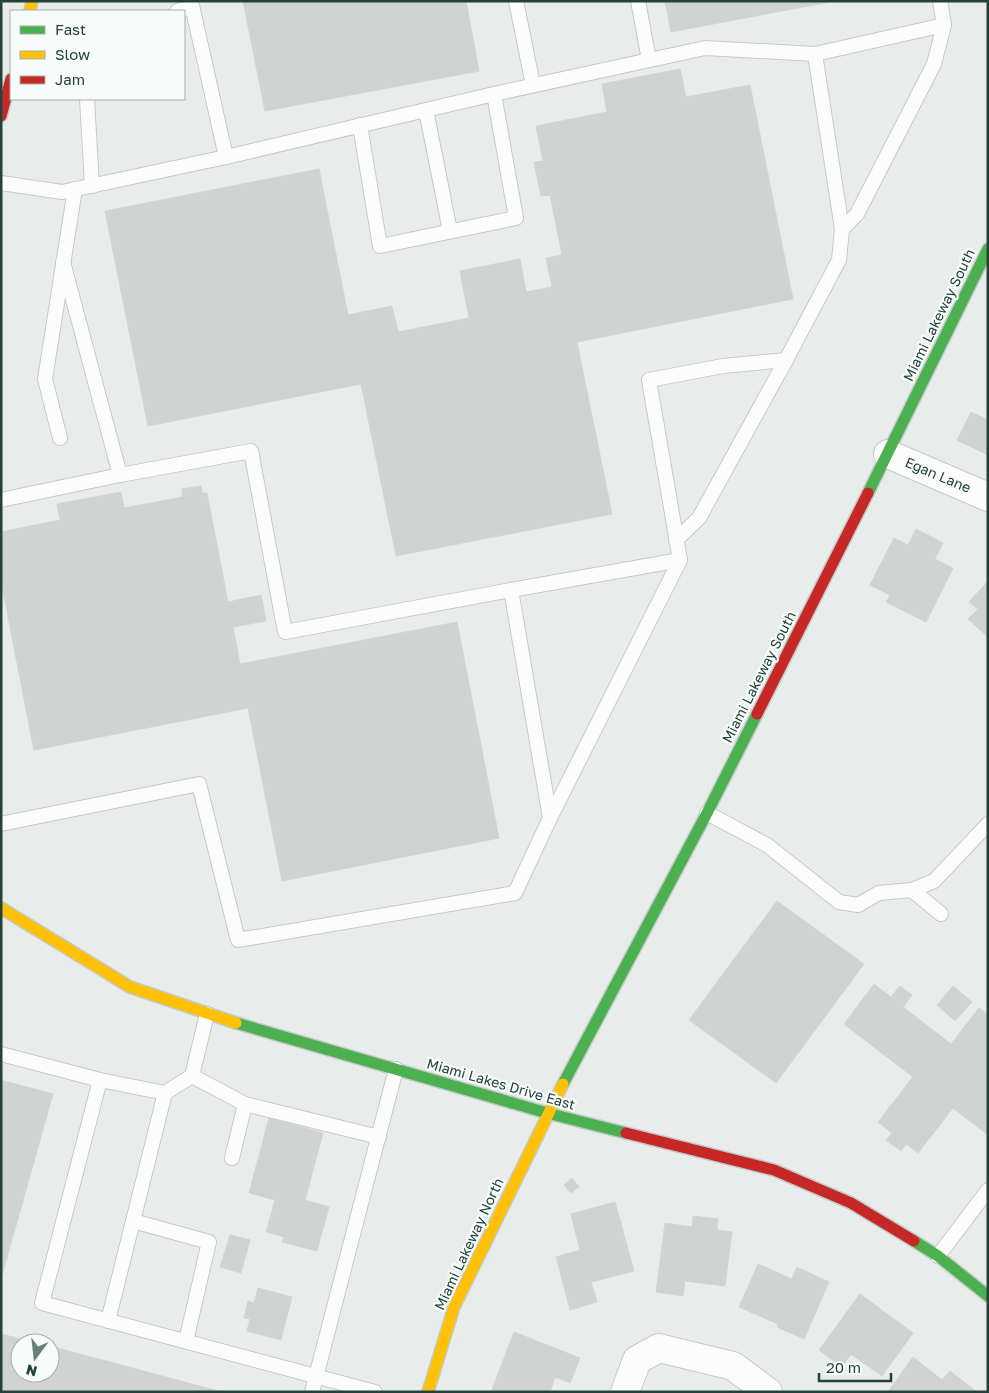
<svg xmlns="http://www.w3.org/2000/svg" width="989" height="1393" font-family="'Golos Text',sans-serif">
<style>
.building{fill:#cfd4d2;stroke:#d1d6d4}
.lines{fill:none;stroke-linecap:round;stroke-linejoin:round}
.lane-casing{stroke:#c5cac8;stroke-width:16}
.street-casing{stroke:#c5cac8;stroke-width:30}
.fast-casing{stroke:#c3cbc8;stroke-width:14}
.slow-casing{stroke:#c3cbc8;stroke-width:14}
.jam-casing{stroke:#c3cbc8;stroke-width:14}
.lane{stroke:#fcfcfc;stroke-width:14}
.street{stroke:#fcfcfc;stroke-width:28}
.fast{stroke:#4caf50;stroke-width:11}
.slow{stroke:#ffc107;stroke-width:11}
.jam{stroke:#c62828;stroke-width:11}
.labels{text-anchor:middle;stroke-width:4.5;stroke-linejoin:round;paint-order:stroke}
.street-label{font-size:14px;fill:#24423a;stroke:#f7fbf9}
</style>
<rect width="100%" height="100%" fill="#e8edeb"/>
<g class="building">
<polygon points="243,1 466,1 479,71 265,111"/>
<polygon points="665,1 835,1 671,32"/>
<polygon points="680,69 686,97 750,85 793,299 577,342 612,514 396,556 361,384 148,426 105,211 319,169 348,315 392,306 398,332 469,318 460,271 520,259 526,292 552,287 546,258 562,255 550,195 541,196 534,162 543,161 536,126 607,112 602,84"/>
<polygon points="971,412 988,420 988,455 957,440"/>
<polygon points="201,486 202,493 207,493 228,602 261,595 266,621 233,627 240,664 457,622 499,838 282,881 248,708 34,750 1,581 1,532 60,520 57,504 121,492 124,508 183,497 182,489"/>
<polygon points="916,529 943,543 935,559 953,568 926,622 886,602 890,595 870,585 894,538 908,545"/>
<polygon points="988,581 988,637 968,619 978,609 969,602"/>
<polygon points="777,901 864,964 776,1083 689,1020"/>
<polygon points="874,984 891,997 900,986 912,995 903,1007 951,1044 979,1008 988,1015 988,1135 953,1108 918,1153 906,1144 901,1151 886,1140 892,1133 878,1122 913,1077 844,1024"/>
<polygon points="953,986 972,1002 955,1021 937,1005"/>
<polygon points="1,1080 53,1094 1,1279"/>
<polygon points="269,1118 323,1133 305,1200 329,1207 317,1251 282,1242 284,1237 266,1232 275,1200 249,1193"/>
<polygon points="572,1178 579,1187 571,1193 564,1185"/>
<polygon points="615,1202 634,1271 591,1282 597,1302 570,1310 556,1257 580,1250 571,1214"/>
<polygon points="693,1216 718,1219 717,1230 732,1232 725,1286 685,1281 683,1296 656,1292 665,1223 692,1227"/>
<polygon points="230,1235 250,1240 241,1273 220,1267"/>
<polygon points="758,1264 792,1279 797,1267 829,1282 804,1339 777,1327 778,1324 739,1307"/>
<polygon points="258,1288 292,1297 281,1340 247,1331 250,1319 244,1318 248,1301 254,1303"/>
<polygon points="860,1294 913,1333 882,1376 851,1354 842,1367 819,1350"/>
<polygon points="514,1332 580,1358 570,1383 555,1377 550,1392 491,1392"/>
<polygon points="1,1334 37,1343 20,1343 20,1373 50,1373 50,1346 222,1392 1,1392"/>
<polygon points="913,1357 942,1380 950,1371 977,1392 888,1392"/>
</g>
<g class="lines">
<defs>
<g id="lane">
<polyline points="516,1 533,85"/>
<polyline points="638,1 649,60"/>
<polyline points="177,11 192,7"/>
<polyline points="87,99 92,186"/>
<polyline points="426,110 450,231"/>
<polyline points="360,125 380,246 516,218 494,94"/>
<polyline points="226,157 494,94 705,48 815,54 944,25"/>
<polyline points="1,183 62,192 226,157 191,1"/>
<polyline points="842,229 857,214 934,64 944,25 940,1"/>
<polyline points="60,438 45,379 75,189"/>
<polyline points="120,475 251,451 285,632 511,590"/>
<polyline points="1,500 120,475 63,262"/>
<polyline points="676,540 699,518 786,360"/>
<polyline points="707,813 767,845 839,902 858,905 879,893 912,890 934,881 988,824"/>
<polyline points="550,818 680,560"/>
<polyline points="1,824 199,784 238,940 515,893 550,818 511,590 680,560 649,380 723,366 786,360 839,260 842,229 815,54"/>
<polyline points="912,890 941,914"/>
<polyline points="1,1054 100,1080 42,1303 375,1392"/>
<polyline points="192,1076 245,1104 232,1158"/>
<polyline points="100,1080 165,1093"/>
<polyline points="245,1104 379,1137"/>
<polyline points="133,1221 209,1242 186,1341"/>
<polyline points="938,1256 988,1190"/>
<polyline points="108,1321 165,1093 192,1076 207,1014"/>
<polyline points="312,1392 396,1069"/>
</g>
<g id="street">
<polyline points="888,454 988,497"/>
<polyline points="625,1392 637,1360 659,1348 733,1366 768,1392"/>
</g>
<g id="fast">
<polyline points="868,493 988,249"/>
<polyline points="236,1023 547,1113 626,1133"/>
<polyline points="563,1084 707,813 757,714"/>
<polyline points="914,1241 938,1256 988,1296"/>
</g>
<g id="slow">
<polyline points="30,11 32,1"/>
<polyline points="1,908 130,987 236,1023"/>
<polyline points="428,1392 454,1307 563,1084"/>
</g>
<g id="jam">
<polyline points="1,116 11,79"/>
<polyline points="757,714 868,493"/>
<polyline points="626,1133 774,1170 851,1203 914,1241"/>
</g>
</defs>
<use href="#lane" class="lane-casing"/>
<use href="#street" class="street-casing"/>
<use href="#fast" class="fast-casing"/>
<use href="#slow" class="slow-casing"/>
<use href="#jam" class="jam-casing"/>
<use href="#lane" class="lane"/>
<use href="#street" class="street"/>
<use href="#fast" class="fast"/>
<use href="#slow" class="slow"/>
<use href="#jam" class="jam"/>
</g>
<g class="labels">
<g class="street-label">
<text transform="translate(939 315) rotate(-64)" y="5">Miami Lakeway South</text>
<text transform="translate(938 475) rotate(23)" y="5">Egan Lane</text>
<text transform="translate(759 677) rotate(-63)" y="5">Miami Lakeway South</text>
<text transform="translate(501 1084) rotate(16)" y="5">Miami Lakes Drive East</text>
<text transform="translate(469 1244) rotate(-65)" y="5">Miami Lakeway North</text>
</g>
</g>
<rect width="989" height="1393" fill="none" stroke="#24423a" stroke-width="5"/>
<rect x="10" y="10" width="175" height="90" fill="#f7fbf9" stroke="#a3b1ad"/>
<rect x="20" y="26" width="25" height="8" fill="#4caf50" stroke="#a3b1ad"/>
<text x="55" y="35" font-size="15" fill="#24423a">Fast</text>
<rect x="20" y="51" width="25" height="8" fill="#ffc107" stroke="#a3b1ad"/>
<text x="55" y="60" font-size="15" fill="#24423a">Slow</text>
<rect x="20" y="76" width="25" height="8" fill="#c62828" stroke="#a3b1ad"/>
<text x="55" y="85" font-size="15" fill="#24423a">Jam</text>
<g transform="translate(35 1358) rotate(195)"><circle r="24" fill="#f7fbf9" stroke="#a3b1ad"/>
<path d="M0-4L9 19L0 12L-9 19Z" fill="#697e78"/>
<text y="-8" font-size="14" font-weight="bold" text-anchor="middle" fill="#24423a">N</text>
</g>
<path d="M819 1373v8h72v-8" fill="none" stroke="#24423a" stroke-width="2.5"/>
<text x="826" y="1373" font-size="15" fill="#24423a" stroke="#f7fbf9" stroke-width="4" paint-order="stroke">20 m</text>
</svg>
